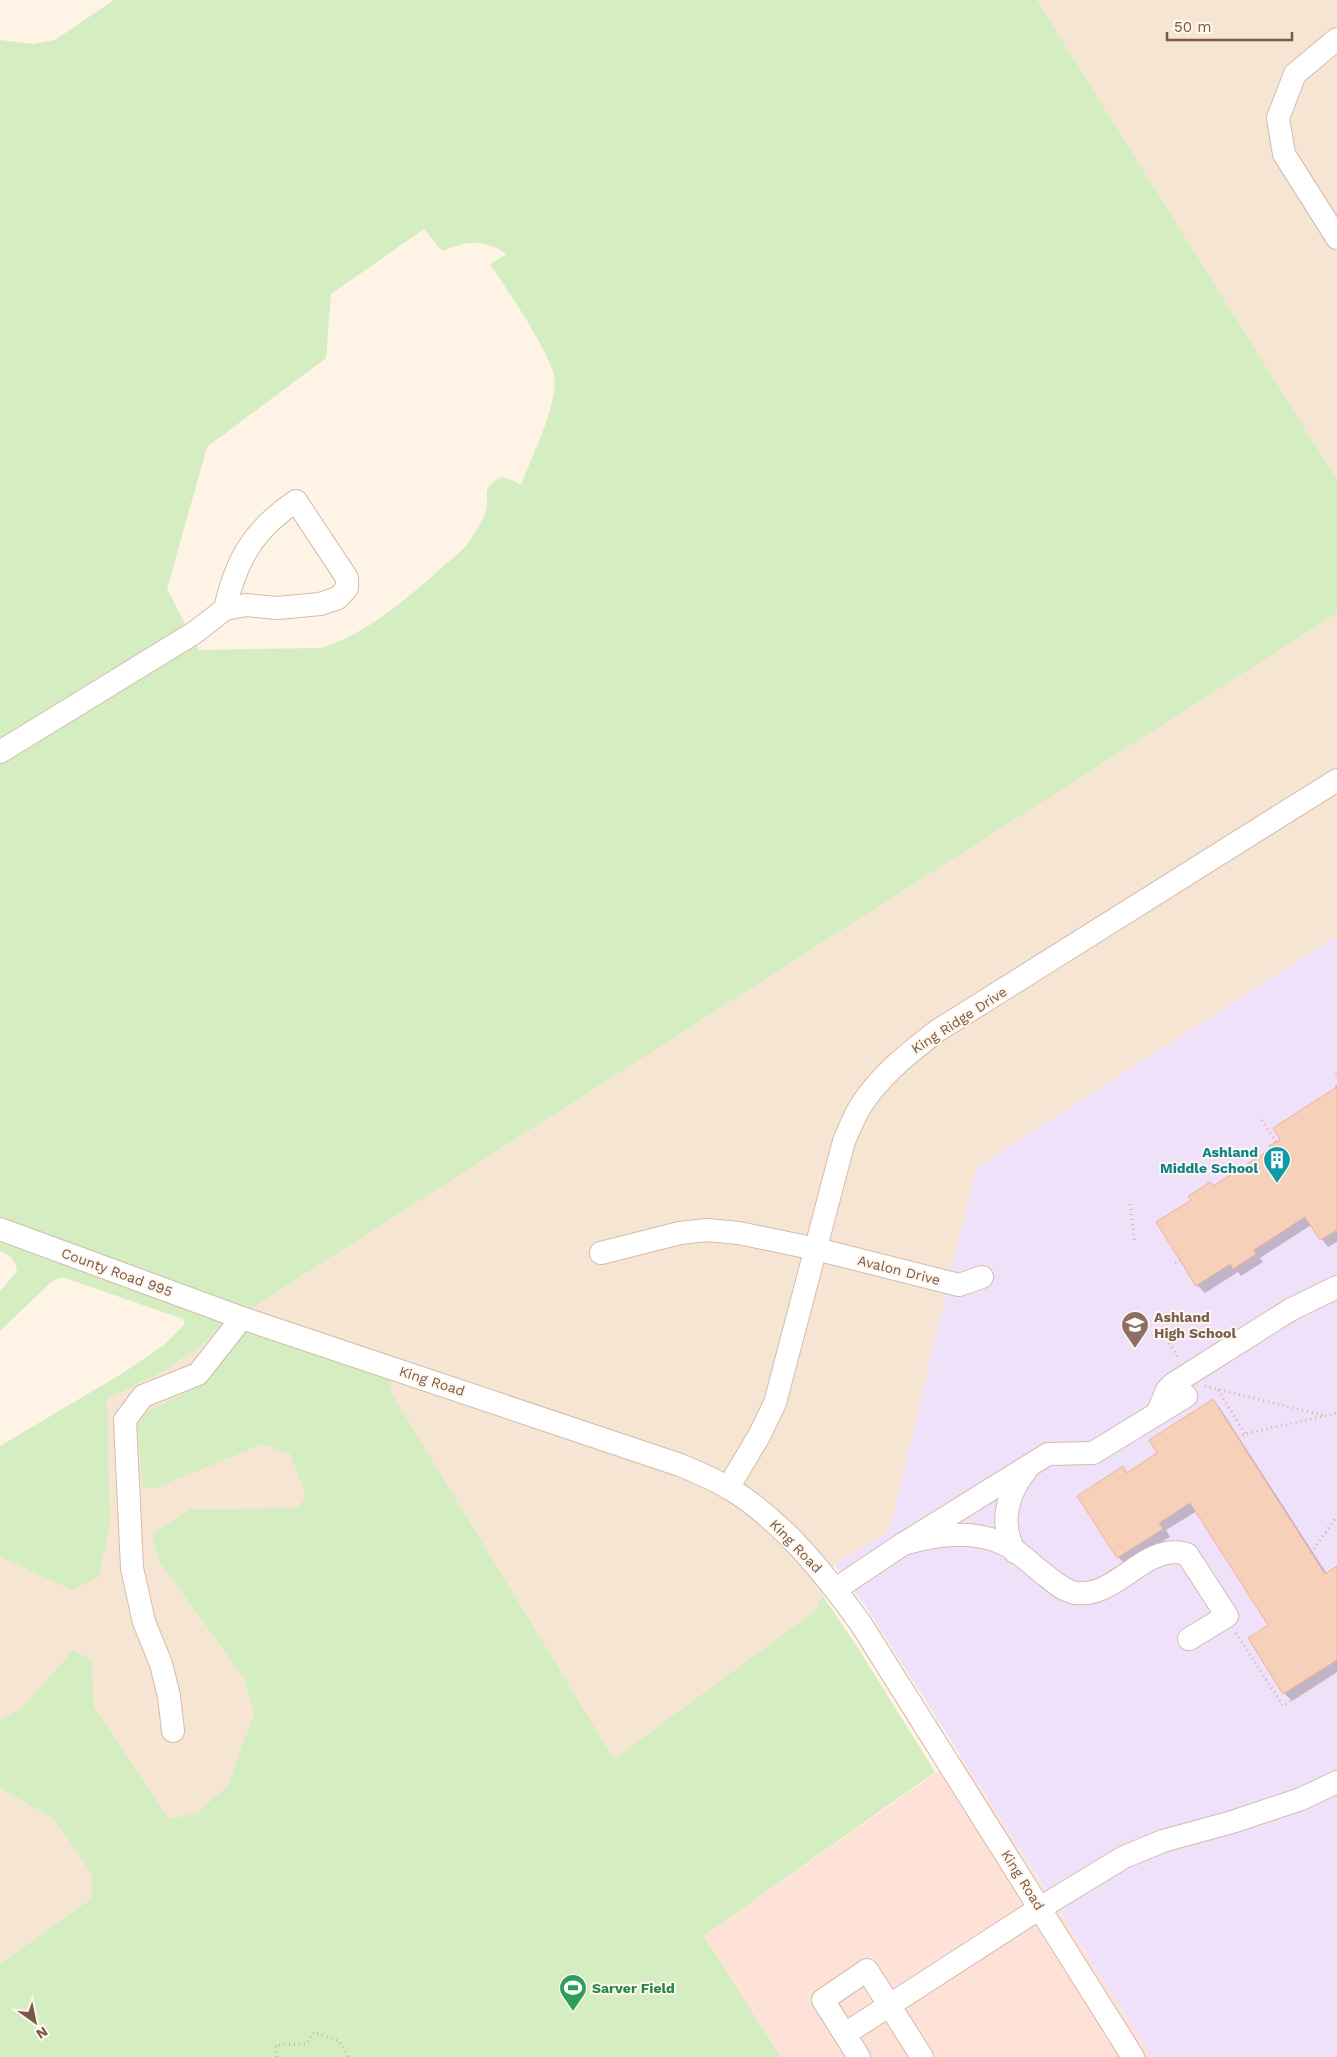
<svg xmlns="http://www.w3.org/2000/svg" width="1337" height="2057" font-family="'Work Sans',sans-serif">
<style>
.residential{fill:#f6e5d2}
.commercial{fill:#ffe2d7}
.education{fill:#f0e1fa}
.green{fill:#d4edc1}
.shadow{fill:#0003}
.building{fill:#f6d0b9;stroke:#eab598}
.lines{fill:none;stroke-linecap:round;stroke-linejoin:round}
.minor-casing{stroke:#d3bcac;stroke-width:24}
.path{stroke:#dbb39c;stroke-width:3;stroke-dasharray:1 4;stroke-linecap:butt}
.minor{stroke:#fff;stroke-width:22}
.labels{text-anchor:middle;stroke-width:4;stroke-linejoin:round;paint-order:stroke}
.street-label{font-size:14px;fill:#795847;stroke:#fff7ec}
.culture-label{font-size:14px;font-weight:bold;fill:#0d838f;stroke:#fff7ec;text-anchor:end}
.education-label{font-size:14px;font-weight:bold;fill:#785e54;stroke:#fff7ec;text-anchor:start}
.leisure-label{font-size:14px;font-weight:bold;fill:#27864d;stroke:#fff7ec;text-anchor:start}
</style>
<rect width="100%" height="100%" fill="#fef3e4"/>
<g class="residential">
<polygon points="1037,0 1337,0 1337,480"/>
<polygon points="1337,613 1337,936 976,1168 890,1530 834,1565 816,1610 614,1759 392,1394 240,1336 209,1380 137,1417 157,1488 262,1444 290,1454 306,1497 297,1508 191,1509 159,1561 243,1677 254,1713 228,1785 197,1813 169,1819 94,1707 92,1660 73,1650 21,1709 0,1719 0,1557 72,1590 107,1447 107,1399 184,1359 225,1319 249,1310 262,1302"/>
<polygon points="0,1788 54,1819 93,1876 91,1899 0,1964"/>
</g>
<polygon class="commercial" points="960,1756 1152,2057 781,2057 704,1936"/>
<polygon class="education" points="1337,936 1337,2057 1152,2057 866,1607 834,1565 890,1530 976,1168"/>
<g class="green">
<path d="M114 0H1037L1337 480V613L249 1310 0 1220V758L193 638 199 650 321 648C367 633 403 602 439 570 448 562 459 554 467 545 472 539 484 518 486 511 490 493 480 488 502 477L512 480 521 485C533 454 552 417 555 384 557 361 505 287 490 264L507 254C482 238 468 241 442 251L424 229 331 294 326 358 207 447 167 589 189 631 0 747V40L33 44 55 40Z"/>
<path d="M0 1239 225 1319C199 1359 147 1378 107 1399L110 1526 98 1577 72 1590 0 1557V1446L123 1373 164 1345 185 1324 183 1319 62 1277 51 1282 0 1331V1291L17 1271C15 1260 11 1255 0 1251Z"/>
<polygon points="246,1327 389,1376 392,1394 614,1759 816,1610 822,1595 856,1645 935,1772 704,1936 781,2057 0,2057 0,1964 91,1899 93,1876 54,1819 0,1788 0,1719 21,1709 73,1650 92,1660 94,1707 169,1819 197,1813 228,1785 254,1713 243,1677 159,1561 152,1534 191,1509 297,1508 306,1497 290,1454 262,1444 157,1488 143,1487 137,1417 209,1380"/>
</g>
<g class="shadow">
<polygon points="1337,1085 1337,1242 1328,1247 1311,1225 1260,1258 1263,1262 1241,1276 1238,1272 1205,1293 1197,1285 1158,1222 1273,1149 1336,1089 1335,1086"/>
<polygon points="1213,1400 1220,1408 1327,1574 1337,1568 1337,1672 1292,1701 1284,1693 1250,1639 1270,1626 1197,1511 1166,1530 1170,1537 1126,1565 1118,1557 1122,1468 1128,1474 1159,1453"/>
</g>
<g class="building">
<polygon points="1337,1087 1337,1230 1320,1240 1305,1217 1254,1250 1256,1254 1233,1269 1230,1264 1196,1286 1156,1222 1191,1200 1188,1196 1210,1182 1213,1186 1271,1149 1269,1146 1280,1140 1273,1128"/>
<polygon points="1213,1399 1325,1574 1337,1566 1337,1660 1283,1694 1248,1638 1268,1625 1190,1503 1159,1523 1163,1529 1117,1558 1077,1496 1123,1466 1127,1473 1157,1453 1149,1440"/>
</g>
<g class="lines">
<defs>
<g id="minor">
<polyline points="1337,39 1295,74 1278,118 1284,154 1337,238"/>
<path d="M0 752 194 633 225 609 246 605 277 608 320 604 338 598 347 588V578L296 501C253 530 236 560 225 609"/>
<path d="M0 1229 242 1318 680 1465C697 1472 713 1479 729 1488 784 1522 824 1573 861 1624L1133 2057"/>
<polyline points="601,1253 680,1233 707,1230 739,1233 816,1249 959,1285 982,1277"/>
<polyline points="1157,1414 1167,1390 1173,1384 1290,1310 1337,1287"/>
<path d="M728 1488 759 1436 775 1403 844 1141C849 1130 854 1117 860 1107 880 1075 908 1054 937 1031L1337 780"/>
<path d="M903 1544C935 1535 972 1529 1004 1544 1017 1550 1029 1562 1040 1571 1051 1579 1062 1591 1076 1593 1118 1598 1144 1542 1187 1554L1227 1616 1189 1639"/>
<path d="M1015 1552C999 1523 1007 1495 1026 1470"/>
<polyline points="836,1589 903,1544 1048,1454 1093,1453 1186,1396"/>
<polyline points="173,1731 169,1696 161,1664 144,1622 132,1568 125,1420 143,1396 198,1374 242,1318"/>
<polyline points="845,2034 1040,1908 1124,1857 1163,1841 1232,1822 1301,1799 1337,1782"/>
<polyline points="859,2057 823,2000 867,1970 922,2057"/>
</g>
</defs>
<use href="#minor" class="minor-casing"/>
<g class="path">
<polyline points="1336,1073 1337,1075"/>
<polyline points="1262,1120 1276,1142"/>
<polyline points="1130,1204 1135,1243"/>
<polyline points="1175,1263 1180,1260"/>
<polyline points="1169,1343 1179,1359"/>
<polyline points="1205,1386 1326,1416"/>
<polyline points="1218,1390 1245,1434"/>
<polyline points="1238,1438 1245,1434 1337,1413"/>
<polyline points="1311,1553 1337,1516"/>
<polyline points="1236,1633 1283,1706 1337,1671"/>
<polyline points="277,2057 276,2045 306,2044 314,2032 339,2041 348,2057"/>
</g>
<use href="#minor" class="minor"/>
</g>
<defs>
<symbol id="building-pin" viewBox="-11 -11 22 30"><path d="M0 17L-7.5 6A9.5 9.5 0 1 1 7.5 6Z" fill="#0f9aa8" stroke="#fff7ec"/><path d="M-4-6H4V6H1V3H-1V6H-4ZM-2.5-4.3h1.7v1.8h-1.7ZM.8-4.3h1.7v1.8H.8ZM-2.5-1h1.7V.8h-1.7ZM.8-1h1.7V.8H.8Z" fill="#fff"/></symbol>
<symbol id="school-pin" viewBox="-11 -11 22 30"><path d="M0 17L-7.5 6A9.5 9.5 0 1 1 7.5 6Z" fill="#8d6e63" stroke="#fff7ec"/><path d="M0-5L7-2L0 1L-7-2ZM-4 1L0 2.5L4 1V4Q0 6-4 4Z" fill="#fff"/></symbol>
<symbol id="stadium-pin" viewBox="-11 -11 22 30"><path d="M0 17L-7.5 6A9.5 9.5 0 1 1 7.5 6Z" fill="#2e9e5b" stroke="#fff7ec"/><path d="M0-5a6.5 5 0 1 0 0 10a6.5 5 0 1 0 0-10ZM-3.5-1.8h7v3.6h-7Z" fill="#fff"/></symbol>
</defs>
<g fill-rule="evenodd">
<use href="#building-pin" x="1261" y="1144" width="32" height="43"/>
<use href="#school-pin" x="1119" y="1309" width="32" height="43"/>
<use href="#stadium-pin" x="557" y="1972" width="32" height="43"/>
</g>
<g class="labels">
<g class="street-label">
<text transform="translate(959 1020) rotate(-33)" y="5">King Ridge Drive</text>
<text transform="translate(899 1270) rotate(14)" y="5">Avalon Drive</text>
<text transform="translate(117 1272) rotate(20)" y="5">County Road 995</text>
<text transform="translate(432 1381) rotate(18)" y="5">King Road</text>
<text transform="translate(796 1546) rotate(46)" y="5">King Road</text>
<text transform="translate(1023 1880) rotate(58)" y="5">King Road</text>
</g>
<g class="culture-label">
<text x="1258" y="1157">Ashland<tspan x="1258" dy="16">Middle School</tspan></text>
</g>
<g class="education-label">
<text x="1154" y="1322">Ashland<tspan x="1154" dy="16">High School</tspan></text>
</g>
<g class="leisure-label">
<text x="592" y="1993">Sarver Field</text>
</g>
</g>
<g transform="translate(35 2022) rotate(147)" stroke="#fff7ec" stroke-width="4" paint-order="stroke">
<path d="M0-4L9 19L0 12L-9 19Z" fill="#795847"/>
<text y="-8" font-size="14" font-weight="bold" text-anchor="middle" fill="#795847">N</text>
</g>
<path d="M1167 32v8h125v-8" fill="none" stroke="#795847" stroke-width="2.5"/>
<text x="1174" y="32" font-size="15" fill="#795847" stroke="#fff7ec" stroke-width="4" paint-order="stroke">50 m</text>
</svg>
